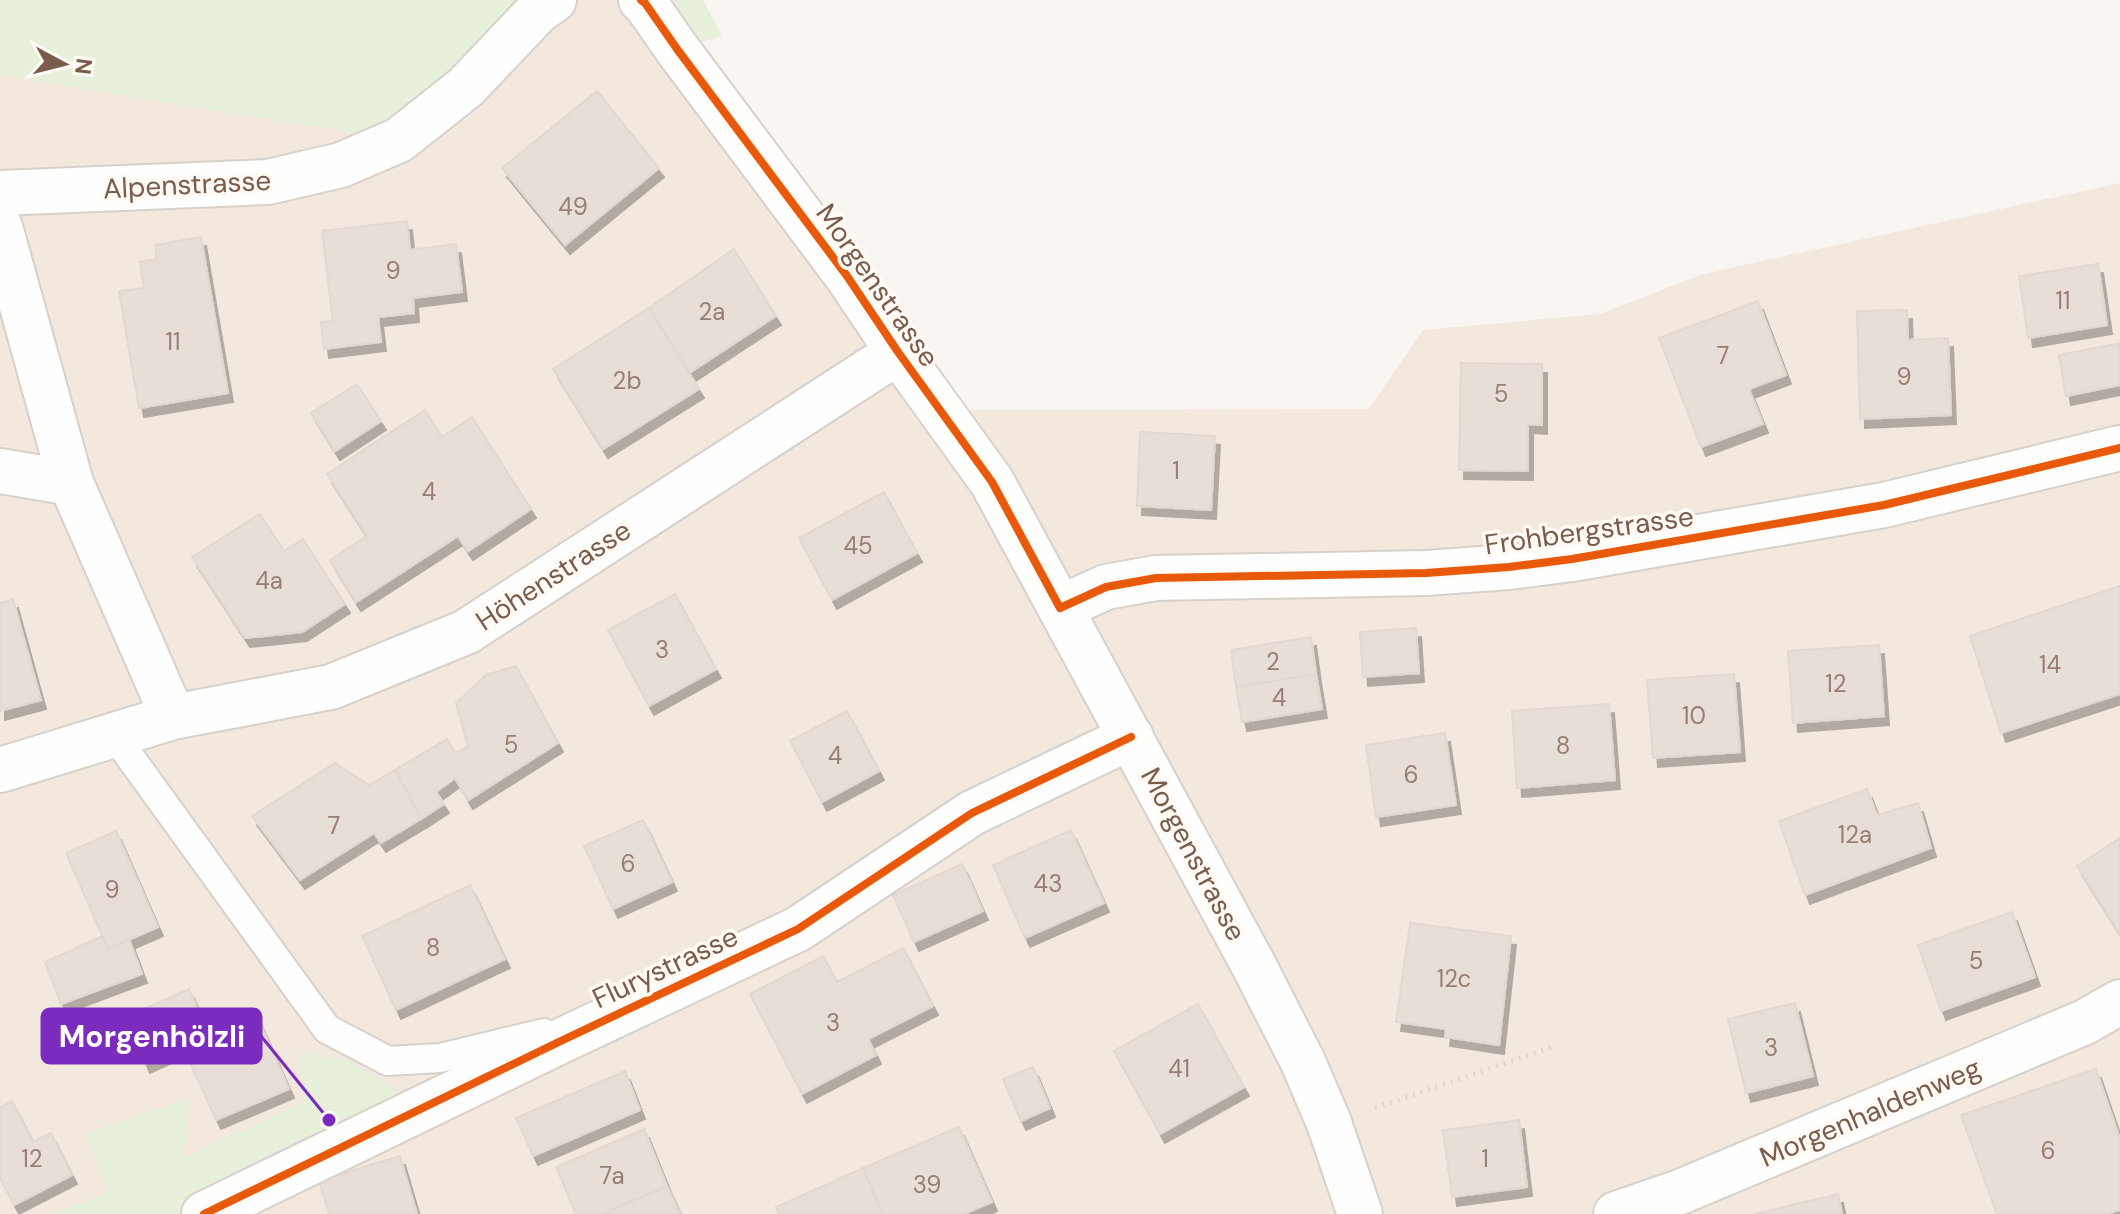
<svg xmlns="http://www.w3.org/2000/svg" width="2120" height="1214" font-family="'DM Sans',sans-serif">
<style>
.residential{fill:#f2e8de}
.green{fill:#e7f0db}
.building{fill:#e6ded7;stroke:#e2d8d2;stroke-width:2;filter:url(#shadow)}
.lines{fill:none;stroke-linecap:round;stroke-linejoin:round}
.service-casing{stroke:#d7d1cb;stroke-width:32}
.minor-casing{stroke:#d7d1cb;stroke-width:48}
.path{stroke:#dcd5d0;stroke-width:5;stroke-dasharray:2 6;stroke-linecap:butt}
.service{stroke:#fefefd;stroke-width:28}
.minor{stroke:#fefefd;stroke-width:44}
.cycleway-casing{stroke:#fffaf3;stroke-width:13}
.cycleway{stroke:#e8590c;stroke-width:8}
.labels{text-anchor:middle;stroke-width:7;stroke-linejoin:round;paint-order:stroke}
.number-label{font-size:24px;fill:#977e72}
.street-label{font-size:28px;fill:#7a5c4d;stroke:#fffaf3}
.leader{fill:none;stroke:#7b2cbf;stroke-width:3}
.callout-dot{fill:#7b2cbf;stroke:#fffaf3;stroke-width:3}
.callout{fill:#7b2cbf;stroke:#7b2cbf;stroke-width:3}
.callout-label{font-size:30px;text-anchor:middle;font-weight:bold;fill:#fff}
</style>
<defs>
<filter id="shadow"><feDropShadow dx="5" dy="9" stdDeviation="0" flood-color="#0004"/></filter>
</defs>
<rect width="100%" height="100%" fill="#f9f5f0"/>
<polygon class="residential" points="554,0 641,0 941,410 1369,409 1423,330 1600,314 1703,274 2120,183 2120,1214 0,1214 0,75 399,140"/>
<g class="green">
<polygon points="0,0 554,0 399,140 0,75"/>
<polygon points="641,0 703,0 722,36 677,49"/>
<polygon points="300,1051 350,1061 422,1107 204,1214 50,1214 109,1192 84,1134 190,1098 183,1158 304,1101"/>
</g>
<g class="building">
<polygon points="597,91 659,168 565,245 502,168"/>
<polygon points="407,221 410,250 456,244 462,292 413,298 414,313 378,317 381,342 324,349 321,322 333,321 322,231"/>
<polygon points="201,237 228,393 139,408 119,291 144,288 140,262 157,259 155,245"/>
<polygon points="734,249 776,316 689,373 649,308"/>
<polygon points="2098,264 2107,325 2028,338 2019,276"/>
<polygon points="1758,301 1786,375 1749,389 1763,424 1701,447 1659,338"/>
<polygon points="649,308 699,389 603,449 553,369"/>
<polygon points="1907,310 1908,340 1948,338 1951,415 1860,419 1857,311"/>
<polygon points="2120,343 2120,385 2066,396 2059,355"/>
<polygon points="1461,363 1542,364 1542,425 1528,424 1528,471 1459,470"/>
<polygon points="357,384 381,421 335,451 311,413"/>
<polygon points="425,410 442,437 472,417 531,509 468,551 458,536 356,602 330,560 367,536 327,474"/>
<polygon points="1140,432 1215,436 1211,510 1137,506"/>
<polygon points="884,492 917,553 832,600 799,538"/>
<polygon points="260,514 284,551 303,539 345,604 302,632 245,638 192,557"/>
<polygon points="2120,586 2120,694 2001,733 1970,636"/>
<polygon points="675,594 716,669 649,706 608,630"/>
<polygon points="13,599 41,700 0,711 0,603"/>
<polygon points="1416,628 1419,673 1363,677 1360,632"/>
<polygon points="1311,637 1316,674 1236,687 1231,650"/>
<polygon points="1879,645 1884,716 1793,723 1788,651"/>
<polygon points="516,666 558,743 468,800 455,778 436,792 444,804 421,819 395,770 447,739 455,753 468,747 456,703 486,675"/>
<polygon points="1316,674 1322,709 1242,722 1236,687"/>
<polygon points="1734,674 1740,752 1653,758 1647,680"/>
<polygon points="1609,704 1615,780 1517,788 1512,711"/>
<polygon points="847,711 879,771 822,802 790,741"/>
<polygon points="1445,733 1456,805 1376,817 1366,745"/>
<polygon points="335,763 369,785 395,770 421,819 381,843 374,833 300,880 252,816"/>
<polygon points="1867,789 1877,815 1918,803 1931,848 1805,895 1779,821"/>
<polygon points="643,820 672,882 613,909 584,846"/>
<polygon points="1071,830 1104,903 1025,938 993,865"/>
<polygon points="116,831 158,927 108,949 66,853"/>
<polygon points="2120,838 2120,934 2077,866"/>
<polygon points="962,864 983,911 914,942 893,895"/>
<polygon points="470,885 505,959 396,1010 362,936"/>
<polygon points="2012,912 2035,977 1941,1011 1918,945"/>
<polygon points="1410,923 1511,936 1499,1045 1445,1037 1446,1029 1396,1022"/>
<polygon points="102,936 108,949 129,939 142,974 61,1004 45,962"/>
<polygon points="903,948 933,1006 868,1039 876,1055 802,1094 750,994 823,956 837,982"/>
<polygon points="189,989 208,1033 255,1012 289,1089 216,1120 183,1047 145,1064 125,1017"/>
<polygon points="1795,1003 1813,1076 1746,1093 1728,1019"/>
<polygon points="1198,1004 1244,1087 1160,1134 1114,1051"/>
<polygon points="1033,1067 1050,1108 1021,1121 1003,1079"/>
<polygon points="2096,1069 2120,1139 2120,1210 2106,1214 1997,1214 1961,1115"/>
<polygon points="625,1071 640,1110 533,1156 516,1118"/>
<polygon points="12,1101 33,1142 51,1133 72,1175 14,1205 0,1178 0,1108"/>
<polygon points="1519,1120 1527,1187 1452,1197 1443,1130"/>
<polygon points="959,1127 992,1202 964,1214 883,1214 863,1168"/>
<polygon points="644,1129 667,1186 602,1214 576,1214 556,1167"/>
<polygon points="400,1156 417,1214 329,1214 319,1181"/>
<polygon points="863,1168 883,1214 779,1214 776,1207"/>
<polygon points="667,1186 680,1214 602,1214"/>
<polygon points="1838,1194 1842,1214 1755,1214"/>
</g>
<g class="lines">
<defs>
<polyline id="service" points="114,735 327,1029 388,1061 440,1058 544,1033"/>
<g id="minor">
<polyline points="641,0 645,3 677,49 847,276 898,352 992,482 1254,966 1303,1062 1329,1123 1360,1214"/>
<polyline points="0,193 268,182 341,165 399,140 466,87 538,11 554,0"/>
<polyline points="0,227 71,483 173,717"/>
<polyline points="0,471 71,483"/>
<polyline points="1060,608 1106,587 1156,578 1426,573 1509,567 1572,559 1884,505 2120,448"/>
<polyline points="0,770 173,717 331,687 466,632 898,352"/>
<polyline points="204,1214 565,1039 798,929 972,813 1131,737"/>
<polyline points="1616,1214 1680,1192 2085,1022 2120,1002"/>
</g>
</defs>
<use href="#service" class="service-casing"/>
<use href="#minor" class="minor-casing"/>
<polyline class="path" points="1375,1108 1555,1046"/>
<use href="#service" class="service"/>
<use href="#minor" class="minor"/>
<defs>
<g id="cycleway">
<polyline points="641,0 645,3 677,49 847,276 898,352 992,482 1060,608 1106,587 1156,578 1426,573 1509,567 1572,559 1884,505 2120,448"/>
<polyline points="204,1214 565,1039 798,929 972,813 1131,737"/>
</g>
</defs>
<use href="#cycleway" class="cycleway-casing"/>
<use href="#cycleway" class="cycleway"/>
</g>
<g class="labels">
<g class="number-label">
<text x="573" y="215">49</text>
<text x="393" y="279">9</text>
<text x="2063" y="309">11</text>
<text x="712" y="320">2a</text>
<text x="173" y="350">11</text>
<text x="1723" y="364">7</text>
<text x="1904" y="385">9</text>
<text x="627" y="389">2b</text>
<text x="1501" y="402">5</text>
<text x="1176" y="479">1</text>
<text x="429" y="500">4</text>
<text x="858" y="554">45</text>
<text x="269" y="589">4a</text>
<text x="662" y="658">3</text>
<text x="1273" y="670">2</text>
<text x="2050" y="673">14</text>
<text x="1836" y="692">12</text>
<text x="1279" y="706">4</text>
<text x="1694" y="724">10</text>
<text x="511" y="753">5</text>
<text x="1563" y="754">8</text>
<text x="835" y="764">4</text>
<text x="1411" y="783">6</text>
<text x="334" y="834">7</text>
<text x="1855" y="843">12a</text>
<text x="628" y="872">6</text>
<text x="1048" y="892">43</text>
<text x="112" y="898">9</text>
<text x="433" y="956">8</text>
<text x="1976" y="969">5</text>
<text x="1454" y="987">12c</text>
<text x="833" y="1031">3</text>
<text x="1771" y="1056">3</text>
<text x="1179" y="1077">41</text>
<text x="2048" y="1159">6</text>
<text x="32" y="1167">12</text>
<text x="1485" y="1167">1</text>
<text x="612" y="1184">7a</text>
<text x="927" y="1193">39</text>
</g>
<g class="street-label">
<text transform="translate(187 184) rotate(-3)" y="10">Alpenstrasse</text>
<text transform="translate(878 285) rotate(55)" y="10">Morgenstrasse</text>
<text transform="translate(1589 530) rotate(-8)" y="10">Frohbergstrasse</text>
<text transform="translate(553 575) rotate(-33)" y="10">Höhenstrasse</text>
<text transform="translate(1194 854) rotate(62)" y="10">Morgenstrasse</text>
<text transform="translate(665 967) rotate(-25)" y="10">Flurystrasse</text>
<text transform="translate(1870 1112) rotate(-23)" y="10">Morgenhaldenweg</text>
</g>
</g>
<path class="leader" d="M329 1120L261 1036"/>
<circle class="callout-dot" cx="329" cy="1120" r="8"/>
<rect class="callout" x="42" y="1009" width="219" height="54" rx="8"/>
<g class="callout-label">
<text x="152" y="1047">Morgenhölzli</text>
</g>
<g transform="translate(64 64) rotate(97)" stroke="#fffaf3" stroke-width="6" paint-order="stroke">
<path d="M0-6L14 30L0 20L-14 30Z" fill="#7a5c4d"/>
<text y="-12" font-size="22" font-weight="bold" text-anchor="middle" fill="#7a5c4d">N</text>
</g>
</svg>
